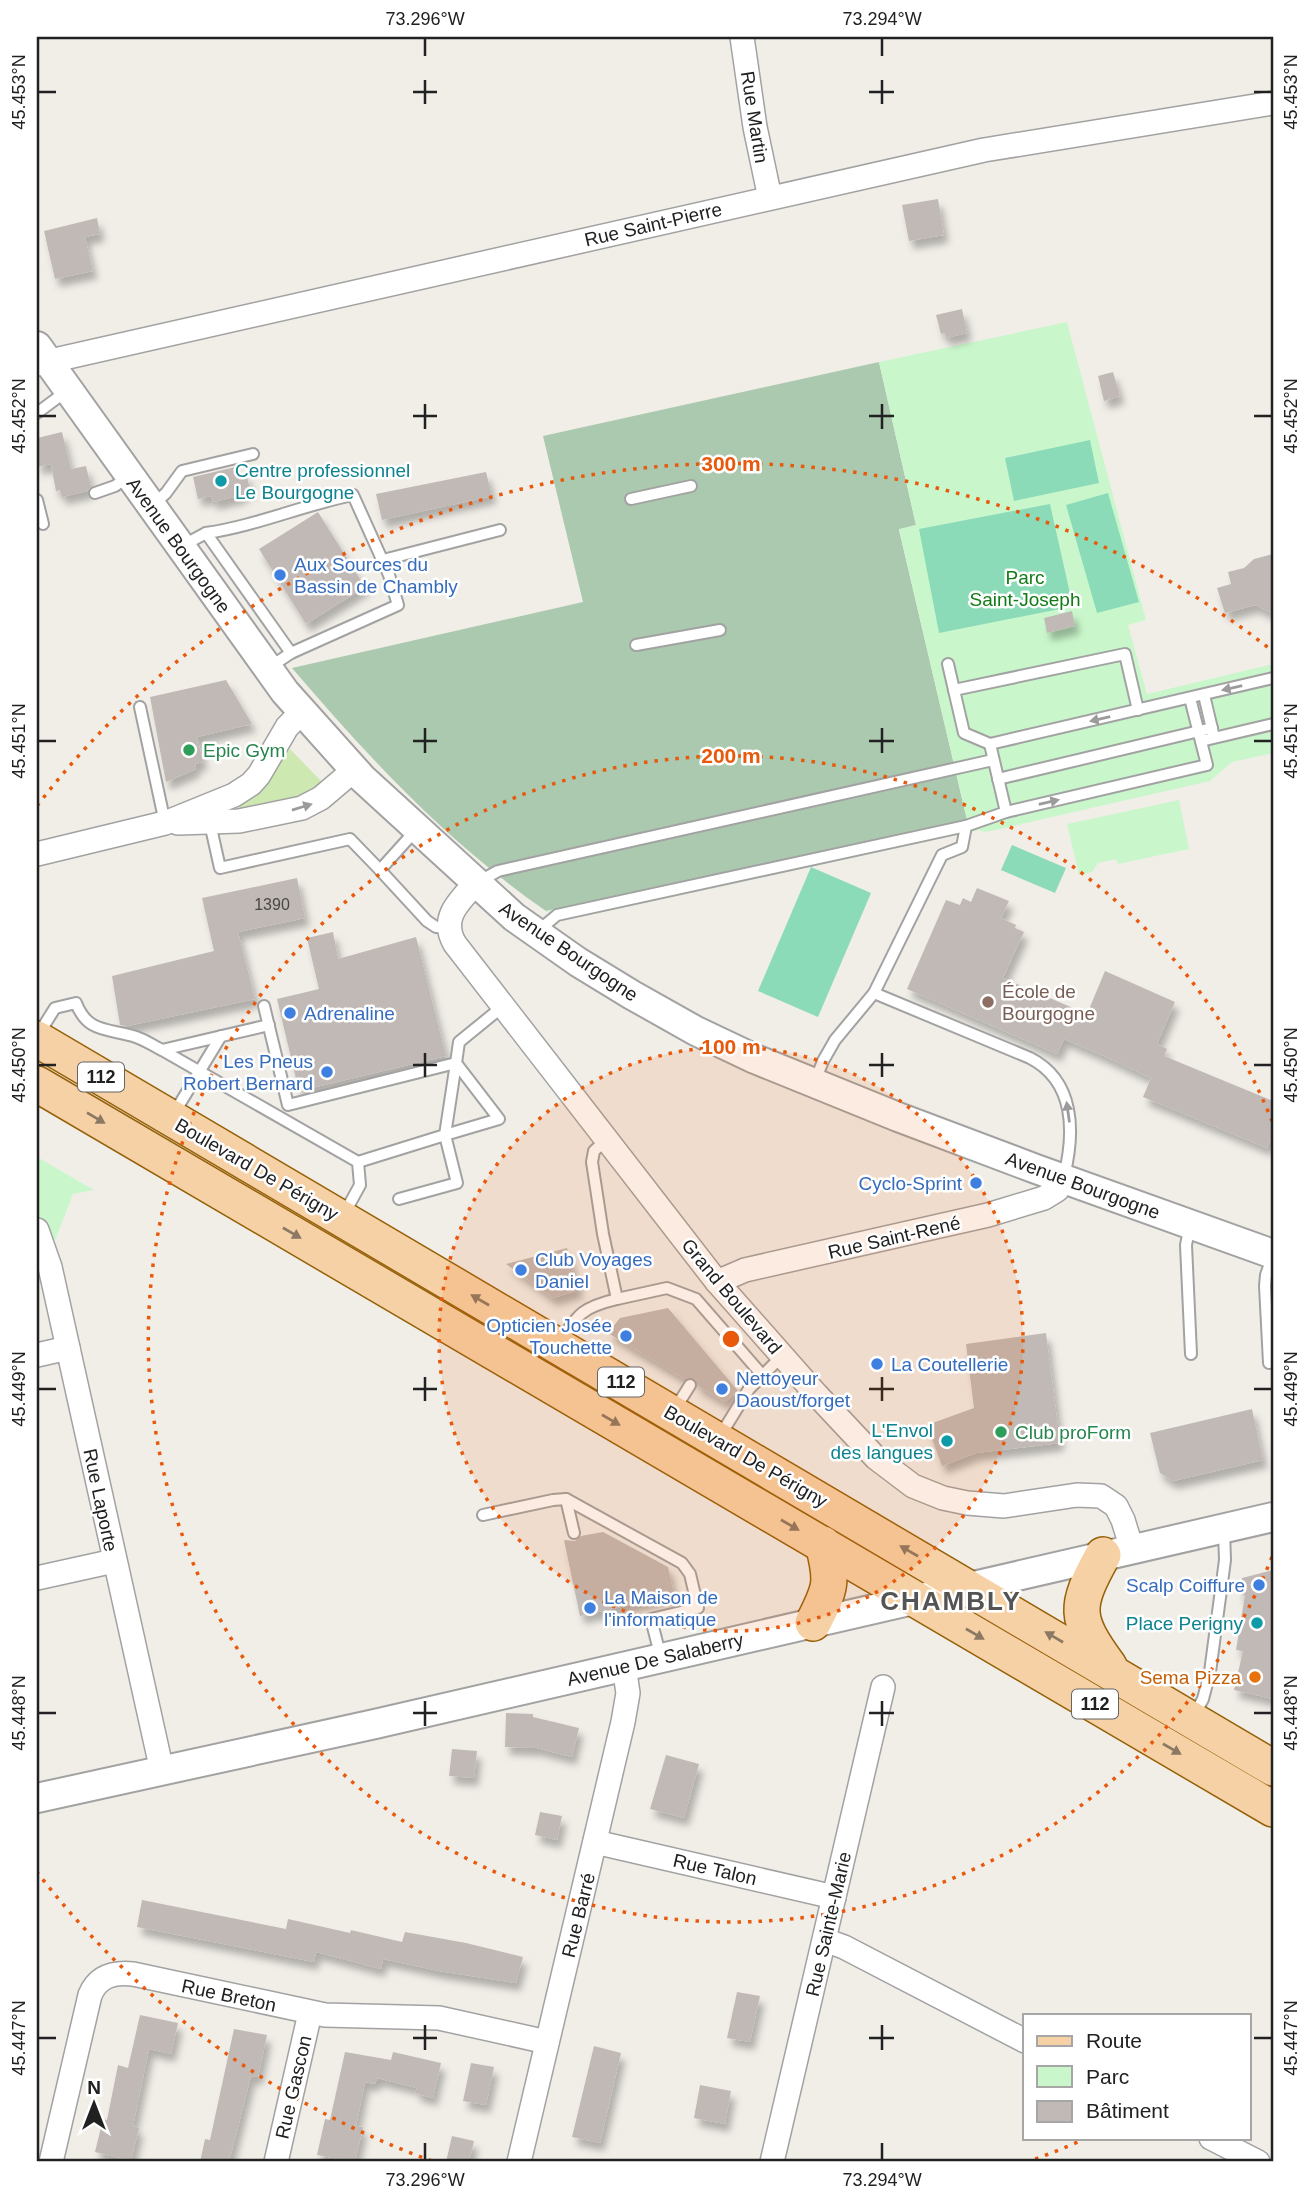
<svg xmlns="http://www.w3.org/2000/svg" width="1310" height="2199" font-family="Helvetica,sans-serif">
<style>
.grass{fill:#cee8b1}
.cemetery{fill:#aac9ae}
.park{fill:#c9f7cb}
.pitch{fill:#8bdbb9}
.building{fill:#c1b9b5;filter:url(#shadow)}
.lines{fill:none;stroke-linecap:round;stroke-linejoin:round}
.service-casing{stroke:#a2a2a2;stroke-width:14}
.minor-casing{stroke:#a2a2a2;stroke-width:26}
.tertiary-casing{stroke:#a2a2a2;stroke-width:32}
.primary-casing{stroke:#966108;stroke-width:38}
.service{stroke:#fff;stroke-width:10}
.minor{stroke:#fff;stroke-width:23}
.tertiary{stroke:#fff;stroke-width:28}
.primary{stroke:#f7d1a6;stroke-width:35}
.oneway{fill:#9b9b9b}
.oneway2{fill:#8c7964}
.ticks{fill:none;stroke:#212121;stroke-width:2.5}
.ring{fill:none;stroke:#e8590c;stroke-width:3.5;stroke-dasharray:3.5 7}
.culture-dot{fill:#0f9aa8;stroke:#fff;stroke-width:2.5}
.shop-dot{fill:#3f7fe0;stroke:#fff;stroke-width:2.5}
.leisure-dot{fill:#2e9e5b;stroke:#fff;stroke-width:2.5}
.education-dot{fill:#8d6e63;stroke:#fff;stroke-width:2.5}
.food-dot{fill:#e8710a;stroke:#fff;stroke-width:2.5}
.labels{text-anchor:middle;stroke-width:5;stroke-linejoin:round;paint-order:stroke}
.number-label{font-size:16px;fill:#494746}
.shield{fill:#fff;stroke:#646464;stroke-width:2}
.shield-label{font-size:18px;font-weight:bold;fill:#212121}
.street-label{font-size:19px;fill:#212121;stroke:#fff}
.culture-label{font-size:19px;fill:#0d838f;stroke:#fff;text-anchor:end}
.shop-label{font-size:19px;fill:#366cbe;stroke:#fff;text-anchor:start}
.park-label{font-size:19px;fill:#127c16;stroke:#fff}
.leisure-label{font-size:19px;fill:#27864d;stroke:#fff;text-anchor:start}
.education-label{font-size:19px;fill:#785e54;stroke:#fff;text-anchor:start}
.food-label{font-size:19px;fill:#c56008;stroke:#fff;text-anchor:end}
.district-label{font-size:26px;font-weight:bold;letter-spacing:2px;fill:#545454;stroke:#fff}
.centre{fill:#e8590c;stroke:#fff;stroke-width:3.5}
.ring-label{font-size:21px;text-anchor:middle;font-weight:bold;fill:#e8590c;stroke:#fff;stroke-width:5;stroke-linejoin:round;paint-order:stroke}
.neatline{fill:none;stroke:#212121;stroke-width:2.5}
.ticks-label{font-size:18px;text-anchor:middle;fill:#212121}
</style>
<defs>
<filter id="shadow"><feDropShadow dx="4.5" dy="8" stdDeviation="3.5" flood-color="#0004"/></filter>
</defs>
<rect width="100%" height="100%" fill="#f1eee8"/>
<path class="grass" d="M290 749 322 782C312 802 262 807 241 812L239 805 263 786Z"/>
<path class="cemetery" d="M879 362 916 525 899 530 967 820 546 911C449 844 368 757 292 668L583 602 543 436Z"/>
<g class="park">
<polygon points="1067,322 1146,620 1128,625 1147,694 1273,664 1273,753 1232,762 1210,781 1000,829 985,832 980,830 566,920 546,911 967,820 899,529 916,525 879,362"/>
<polygon points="1179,800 1189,849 1118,864 1116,859 1098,863 1092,872 1079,875 1067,824"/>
<polygon points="37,1157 94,1190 73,1194 55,1240 37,1245"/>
</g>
<g class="pitch">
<polygon points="1090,440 1099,483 1014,501 1005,458"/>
<polygon points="1108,493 1139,602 1097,613 1066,505"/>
<polygon points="1050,504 1071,598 1070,607 939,633 919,529"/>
<polygon points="1012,845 1066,868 1055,893 1001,870"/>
<polygon points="811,867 871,893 818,1017 758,991"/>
</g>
<g class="building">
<polygon points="938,199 944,235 909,241 902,205"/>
<polygon points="97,218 100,234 85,237 93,271 55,279 44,231"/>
<polygon points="962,309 967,333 946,338 945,333 941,334 936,315"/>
<polygon points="1113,372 1120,396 1104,401 1098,376"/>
<polygon points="62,432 71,469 86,466 91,487 87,491 62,497 60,490 56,491 51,464 37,467 37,438"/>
<polygon points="235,467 237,475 246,473 250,489 242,491 243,495 213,502 211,496 198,499 193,477"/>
<polygon points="486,472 492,496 382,520 376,494"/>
<polygon points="318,512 365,587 306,624 259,549"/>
<polygon points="1273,554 1273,614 1255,605 1225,613 1217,588 1231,584 1228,572 1244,568 1254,559"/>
<polygon points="1072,611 1075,626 1047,633 1044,618"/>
<polygon points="226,680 252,724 197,737 203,762 195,764 196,769 166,782 150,697"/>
<polygon points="297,878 305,918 238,932 255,999 127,1026 120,1025 112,976 214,951 202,898"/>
<polygon points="977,888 1009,901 1001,918 1016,925 1015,928 1024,932 1003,978 1087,1014 1105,971 1175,1002 1157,1044 1167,1049 1164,1056 1273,1101 1273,1134 1267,1148 1143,1097 1151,1078 1104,1056 1064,1039 1057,1054 907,989 946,900 960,905 963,898 971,902"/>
<polygon points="333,932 338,959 416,937 446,1056 299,1091 277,999 319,989 307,938"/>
<polygon points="567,1248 579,1290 553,1298 506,1264"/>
<polygon points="668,1308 738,1391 725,1402 698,1386 694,1378 685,1379 608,1333 620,1318"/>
<polygon points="1046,1333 1060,1443 976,1453 942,1466 927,1425 974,1408 966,1344"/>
<polygon points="1252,1409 1263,1460 1173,1481 1160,1473 1150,1433"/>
<polygon points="603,1532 668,1567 674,1595 580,1616 564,1540 575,1541 581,1536"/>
<polygon points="1273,1570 1273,1699 1234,1690 1243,1651 1236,1650 1245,1595 1239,1594 1242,1578"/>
<polygon points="506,1713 533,1714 533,1717 579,1728 572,1757 537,1748 505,1747"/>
<polygon points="452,1749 477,1751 474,1778 449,1776"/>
<polygon points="666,1755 699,1764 684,1818 650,1809"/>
<polygon points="540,1812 562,1816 557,1840 535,1835"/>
<polygon points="142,1900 286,1929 288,1919 350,1933 351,1930 402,1942 405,1932 466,1943 523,1957 516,1983 439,1971 383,1959 381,1969 316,1952 314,1962 137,1927"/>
<polygon points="737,1992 760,1996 750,2042 727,2038"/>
<polygon points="140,2015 178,2023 171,2054 149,2049 133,2126 139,2128 131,2161 95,2152 103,2119 107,2120 118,2065 128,2068"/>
<polygon points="234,2029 267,2035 258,2077 251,2076 229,2162 200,2162 205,2139 210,2140"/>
<polygon points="594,2046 621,2053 600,2143 572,2137"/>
<polygon points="345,2052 391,2060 393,2052 441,2063 433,2098 415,2093 417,2088 377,2078 375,2084 365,2082 356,2126 363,2127 355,2162 317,2155 325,2119 330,2120"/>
<polygon points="471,2063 494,2067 486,2105 463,2101"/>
<polygon points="700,2085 731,2091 725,2124 694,2118"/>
<polygon points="452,2136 474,2141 469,2162 446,2162"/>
</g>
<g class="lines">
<defs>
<g id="service">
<polyline points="37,413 68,390"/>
<polyline points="95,493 115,486 129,476"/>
<polyline points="631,499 691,486"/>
<polyline points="37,500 43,524"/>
<polyline points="152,506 166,493 182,471 253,454"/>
<path d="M206 533C256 526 303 505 353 495L389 575 398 605 291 653"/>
<polyline points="182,546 206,533 291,653 270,667"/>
<polyline points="383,560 500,530"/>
<polyline points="636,645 720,630"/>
<polyline points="948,664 954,690"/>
<polyline points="1204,695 1213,733"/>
<polyline points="1190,698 1207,765 1006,812 990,744 1273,678"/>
<polyline points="140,707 165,823"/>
<polyline points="1201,741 1273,724"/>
<polyline points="990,744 964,733 954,690 1125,654 1138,710"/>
<polyline points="998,779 1212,728"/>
<polyline points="209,819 220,868 350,839 380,870 416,830"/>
<polyline points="380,870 427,921 436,927 449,928"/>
<polyline points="478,882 498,871 511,868 993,760"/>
<polyline points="538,931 557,915 966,826 1006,812"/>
<path d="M874 993 1030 1058C1075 1081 1075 1132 1064 1176"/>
<polyline points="264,1006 288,1105 456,1063 459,1042 502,1007"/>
<path d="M38 1035 55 1008 76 1003C88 1034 109 1028 136 1037 145 1040 154 1046 162 1050L269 1025"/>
<polyline points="162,1050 358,1162 360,1185 343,1216"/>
<polyline points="815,1081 823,1061 835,1040 874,993 942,855 962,847 966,826"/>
<polyline points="173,1115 221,1036"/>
<polyline points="606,1140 594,1151 592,1162 603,1234 617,1299 667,1288 696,1299 763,1376"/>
<polyline points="358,1162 445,1135 456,1063"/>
<polyline points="399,1199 457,1183 445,1135 499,1119 456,1063"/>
<polyline points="1190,1224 1186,1245 1191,1354"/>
<path d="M561 1341C578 1313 584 1307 617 1299"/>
<polyline points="1269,1363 1265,1286 1266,1275 1273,1255"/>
<polyline points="675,1409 690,1385"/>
<polyline points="720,1436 749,1389 782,1356"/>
<polyline points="566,1499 574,1533"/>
<polyline points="483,1515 553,1500 566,1499 682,1563 690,1574 698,1608 651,1619 661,1658"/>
<polyline points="1193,1717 1203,1699 1210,1672 1225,1560 1224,1531"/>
</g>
<g id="minor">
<polyline points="742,37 755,127 770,198"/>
<polyline points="37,364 984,150 1273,103"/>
<polyline points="178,823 239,821 302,808 321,798 354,770"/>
<polyline points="37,854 165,823 234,795 251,784 259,775 287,727 302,712"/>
<path d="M475 884C458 902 440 919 455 944L717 1282 816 1394 876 1458 913 1486 943 1498 967 1503 1004 1506 1077 1495 1101 1496 1116 1506 1123 1520 1132 1549"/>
<polyline points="37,1230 50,1267 162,1771"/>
<polyline points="717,1282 745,1270 988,1215 1044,1198 1057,1190 1064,1179"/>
<polyline points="37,1355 68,1348"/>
<polyline points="37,1578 114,1561"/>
<polyline points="595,1842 834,1897"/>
<polyline points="825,1940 844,1947 1025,2041"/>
<polyline points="1211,2138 1258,2162"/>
<path d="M51 2162 90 1995C98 1976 113 1972 133 1974L325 2015 439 2018 547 2042"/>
<polyline points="276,2162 310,2013"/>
<polyline points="519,2162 623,1722 628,1693 624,1666"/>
<polyline points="772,2162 883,1687"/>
</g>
<g id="tertiary">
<polyline points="37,346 285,692 362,778 514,917 578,962 632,995 696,1031 755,1059 898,1117 1036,1169 1273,1254"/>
<polyline points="37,1798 375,1724 1273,1517"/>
</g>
<g id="primary">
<polyline points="37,1039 1273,1768"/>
<polyline points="37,1084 1273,1809"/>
<path d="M1103 1555C1074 1607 1074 1618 1109 1666"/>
<path d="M813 1623C831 1588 833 1582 823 1544"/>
</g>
</defs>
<use href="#service" class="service-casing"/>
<use href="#minor" class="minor-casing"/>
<use href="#tertiary" class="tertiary-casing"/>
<use href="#primary" class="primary-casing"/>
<use href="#service" class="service"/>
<use href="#minor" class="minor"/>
<use href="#tertiary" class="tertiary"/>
<use href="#primary" class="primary"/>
</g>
<defs><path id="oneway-solid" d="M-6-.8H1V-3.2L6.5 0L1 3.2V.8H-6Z" transform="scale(1.75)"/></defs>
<g class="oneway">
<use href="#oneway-solid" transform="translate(1232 688) rotate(167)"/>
<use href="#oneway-solid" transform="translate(1100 719) rotate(167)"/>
<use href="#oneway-solid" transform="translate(1049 802) rotate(-13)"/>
<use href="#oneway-solid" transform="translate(302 807) rotate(-17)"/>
<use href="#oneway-solid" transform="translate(1068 1112) rotate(-98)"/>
</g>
<g class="oneway2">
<use href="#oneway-solid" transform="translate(96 1118) rotate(31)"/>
<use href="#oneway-solid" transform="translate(292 1233) rotate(30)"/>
<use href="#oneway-solid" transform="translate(480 1300) rotate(-150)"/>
<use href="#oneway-solid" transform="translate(611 1420) rotate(30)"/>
<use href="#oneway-solid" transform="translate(790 1525) rotate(30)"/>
<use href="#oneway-solid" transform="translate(909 1551) rotate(-150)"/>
<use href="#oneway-solid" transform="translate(975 1634) rotate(30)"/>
<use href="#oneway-solid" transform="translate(1054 1637) rotate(-150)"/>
<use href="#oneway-solid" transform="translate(1172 1749) rotate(30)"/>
</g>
<path class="ticks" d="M425 38V56M882 38V56M425 80V104M882 80V104M38 92H56M413 92H437M869 92H894M1254 92H1272M425 404V429M882 404V429M38 416H56M413 416H437M869 416H894M1254 416H1272M425 728V753M882 728V753M38 741H56M413 741H437M869 741H894M1254 741H1272M425 1053V1077M882 1053V1077M38 1065H56M413 1065H437M869 1065H894M1254 1065H1272M425 1377V1401M882 1377V1401M38 1389H56M413 1389H437M869 1389H894M1254 1389H1272M425 1701V1726M882 1701V1726M38 1713H56M413 1713H437M869 1713H894M1254 1713H1272M425 2025V2050M882 2025V2050M38 2038H56M413 2038H437M869 2038H894M1254 2038H1272M425 2143V2160M882 2143V2160"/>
<circle cx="731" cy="1339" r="292" fill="#e8590c" fill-opacity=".12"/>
<g class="ring">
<circle cx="731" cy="1339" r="292"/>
<path d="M1272 1557A583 583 0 1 1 1272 1121"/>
<path d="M1087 2138A875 875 0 0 1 1030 2161M432 2161A875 875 0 0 1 37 1872M37 806A875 875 0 0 1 1270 649"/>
</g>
<g class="culture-dot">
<circle cx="221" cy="481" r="7"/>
<circle cx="947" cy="1441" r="7"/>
<circle cx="1257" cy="1623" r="7"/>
</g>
<g class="shop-dot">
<circle cx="280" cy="575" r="7"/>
<circle cx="290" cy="1013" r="7"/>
<circle cx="327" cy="1072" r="7"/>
<circle cx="976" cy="1183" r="7"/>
<circle cx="521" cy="1270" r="7"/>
<circle cx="626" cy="1336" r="7"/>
<circle cx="877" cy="1364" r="7"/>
<circle cx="722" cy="1389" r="7"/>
<circle cx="1259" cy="1585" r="7"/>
<circle cx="590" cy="1608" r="7"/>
</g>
<g class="leisure-dot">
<circle cx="189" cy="750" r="7"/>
<circle cx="1001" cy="1432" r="7"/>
</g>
<circle class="education-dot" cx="988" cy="1002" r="7"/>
<circle class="food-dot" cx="1255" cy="1677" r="7"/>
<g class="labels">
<g class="number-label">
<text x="272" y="910">1390</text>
</g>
<g class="shield">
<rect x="78" y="1062.5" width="46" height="29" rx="5"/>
<rect x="598" y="1367.5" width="46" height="29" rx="5"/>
<rect x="1072" y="1689.5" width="46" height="29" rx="5"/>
</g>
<g class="shield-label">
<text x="101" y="1083">112</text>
<text x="621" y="1388">112</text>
<text x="1095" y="1710">112</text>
</g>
<g class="street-label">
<text transform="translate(755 117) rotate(81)" y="7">Rue Martin</text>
<text transform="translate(653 224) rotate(-13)" y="7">Rue Saint-Pierre</text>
<text transform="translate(179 545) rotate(54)" y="7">Avenue Bourgogne</text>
<text transform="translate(569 951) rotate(34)" y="7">Avenue Bourgogne</text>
<text transform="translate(257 1169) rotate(30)" y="7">Boulevard De Périgny</text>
<text transform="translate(1083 1185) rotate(20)" y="7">Avenue Bourgogne</text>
<text transform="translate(894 1237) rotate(-13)" y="7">Rue Saint-René</text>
<text transform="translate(732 1296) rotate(50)" y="7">Grand Boulevard</text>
<text transform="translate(746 1456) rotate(30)" y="7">Boulevard De Périgny</text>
<text transform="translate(101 1500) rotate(78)" y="7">Rue Laporte</text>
<text transform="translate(655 1659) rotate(-13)" y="7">Avenue De Salaberry</text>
<text transform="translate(715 1869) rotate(13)" y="7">Rue Talon</text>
<text transform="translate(578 1915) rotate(-76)" y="7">Rue Barré</text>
<text transform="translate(828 1924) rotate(-77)" y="7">Rue Sainte-Marie</text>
<text transform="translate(229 1995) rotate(12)" y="7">Rue Breton</text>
<text transform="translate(293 2087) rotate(-77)" y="7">Rue Gascon</text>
</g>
<g class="culture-label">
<text x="235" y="477" text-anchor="start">Centre professionnel<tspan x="235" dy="22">Le Bourgogne</tspan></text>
<text x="933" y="1437">L'Envol<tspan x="933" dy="22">des langues</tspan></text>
<text x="1243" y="1630">Place Perigny</text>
</g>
<g class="shop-label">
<text x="294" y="571">Aux Sources du<tspan x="294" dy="22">Bassin de Chambly</tspan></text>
<text x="304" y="1020">Adrenaline</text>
<text x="313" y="1068" text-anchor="end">Les Pneus<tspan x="313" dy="22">Robert Bernard</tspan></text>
<text x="962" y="1190" text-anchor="end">Cyclo-Sprint</text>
<text x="535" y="1266">Club Voyages<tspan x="535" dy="22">Daniel</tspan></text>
<text x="612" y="1332" text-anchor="end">Opticien Josée<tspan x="612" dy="22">Touchette</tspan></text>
<text x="891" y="1371">La Coutellerie</text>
<text x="736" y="1385">Nettoyeur<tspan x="736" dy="22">Daoust/forget</tspan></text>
<text x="1245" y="1592" text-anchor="end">Scalp Coiffure</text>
<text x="604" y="1604">La Maison de<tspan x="604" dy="22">l'informatique</tspan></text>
</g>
<g class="park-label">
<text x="1025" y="584">Parc<tspan x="1025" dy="22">Saint-Joseph</tspan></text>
</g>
<g class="leisure-label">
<text x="203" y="757">Epic Gym</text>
<text x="1015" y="1439">Club proForm</text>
</g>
<g class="education-label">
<text x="1002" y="998">École de<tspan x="1002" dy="22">Bourgogne</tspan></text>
</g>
<g class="food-label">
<text x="1241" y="1684">Sema Pizza</text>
</g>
<g class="district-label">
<text x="951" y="1610">CHAMBLY</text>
</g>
</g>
<circle cx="731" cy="1339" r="10" class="centre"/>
<g class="ring-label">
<text x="731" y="471">300 m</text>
<text x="731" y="763">200 m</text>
<text x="731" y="1054">100 m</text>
</g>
<rect width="1310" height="2199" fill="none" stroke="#ffffff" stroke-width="77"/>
<rect x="1023" y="2014" width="228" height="126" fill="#ffffff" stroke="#a6a6a6" stroke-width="2"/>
<rect x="1037" y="2036" width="35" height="10" fill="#f7d1a6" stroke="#a6a6a6" stroke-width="2"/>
<text x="1086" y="2048" font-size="21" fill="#212121">Route</text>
<rect x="1037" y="2066" width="35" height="21" fill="#c9f7cb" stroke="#a6a6a6" stroke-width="2"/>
<text x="1086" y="2084" font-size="21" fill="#212121">Parc</text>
<rect x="1037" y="2101" width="35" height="21" fill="#c1b9b5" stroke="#a6a6a6" stroke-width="2"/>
<text x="1086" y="2118" font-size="21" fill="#212121">Bâtiment</text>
<g transform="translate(94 2104)" stroke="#ffffff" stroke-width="5" paint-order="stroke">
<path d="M0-5L12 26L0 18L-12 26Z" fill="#212121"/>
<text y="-10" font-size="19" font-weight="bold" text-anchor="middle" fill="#212121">N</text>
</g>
<rect x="38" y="38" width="1234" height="2122" class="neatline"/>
<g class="ticks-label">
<text x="425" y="25">73.296°W</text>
<text x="882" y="25">73.294°W</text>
<text transform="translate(19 92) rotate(-90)" y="6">45.453°N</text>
<text transform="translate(1291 92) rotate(-90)" y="6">45.453°N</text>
<text transform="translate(19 416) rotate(-90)" y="6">45.452°N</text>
<text transform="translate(1291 416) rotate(-90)" y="6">45.452°N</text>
<text transform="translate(19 741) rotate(-90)" y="6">45.451°N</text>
<text transform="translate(1291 741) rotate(-90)" y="6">45.451°N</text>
<text transform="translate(19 1065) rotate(-90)" y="6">45.450°N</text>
<text transform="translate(1291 1065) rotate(-90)" y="6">45.450°N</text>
<text transform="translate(19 1389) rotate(-90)" y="6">45.449°N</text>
<text transform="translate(1291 1389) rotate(-90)" y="6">45.449°N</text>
<text transform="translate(19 1713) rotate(-90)" y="6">45.448°N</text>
<text transform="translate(1291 1713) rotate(-90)" y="6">45.448°N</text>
<text transform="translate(19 2038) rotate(-90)" y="6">45.447°N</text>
<text transform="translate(1291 2038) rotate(-90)" y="6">45.447°N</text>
<text x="425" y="2186">73.296°W</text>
<text x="882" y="2186">73.294°W</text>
</g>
</svg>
